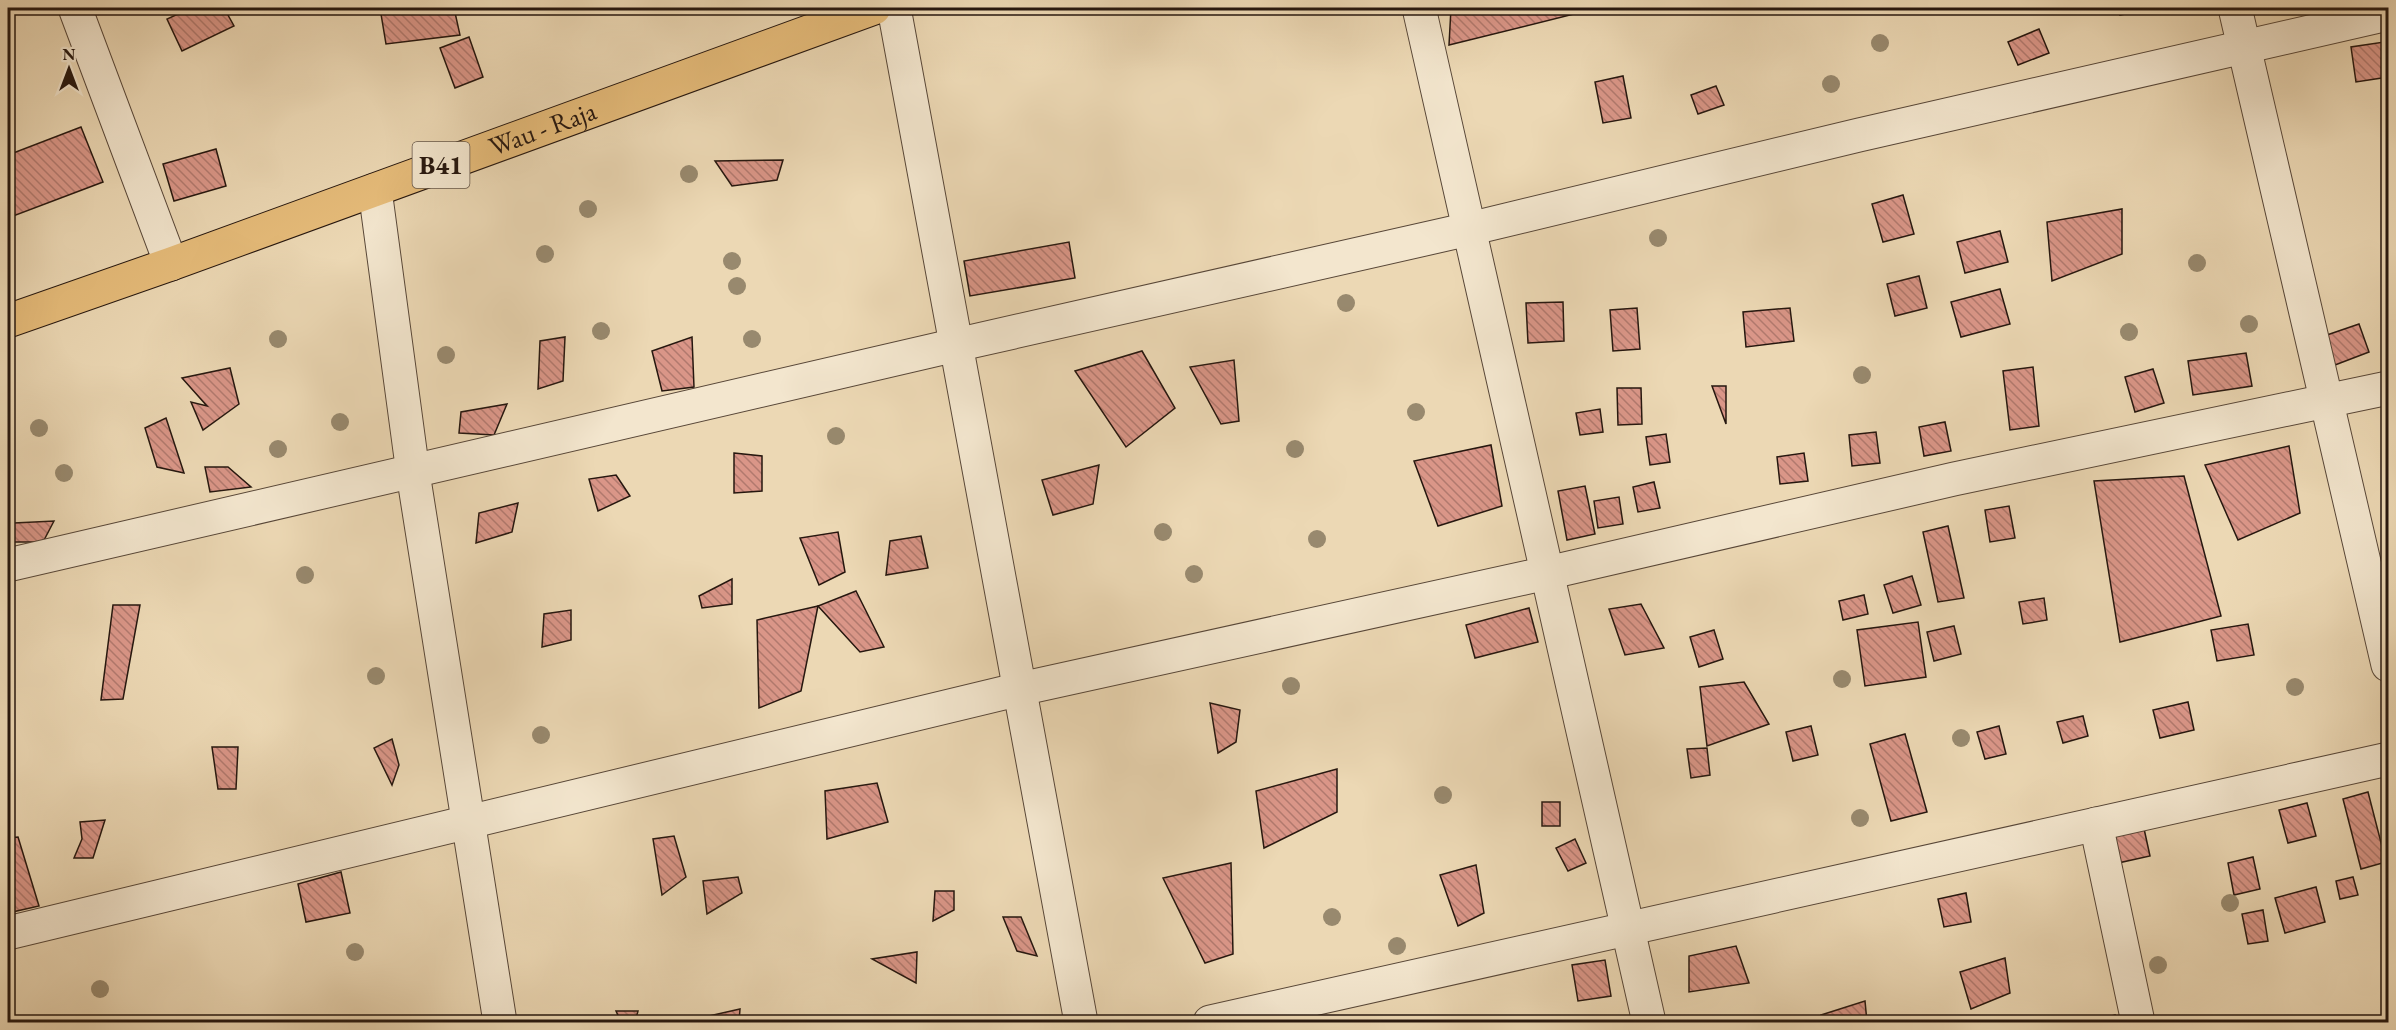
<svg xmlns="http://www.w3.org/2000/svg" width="2396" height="1030" font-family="'EB Garamond',serif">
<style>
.building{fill:url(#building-back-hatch);stroke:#26170f;stroke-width:1.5}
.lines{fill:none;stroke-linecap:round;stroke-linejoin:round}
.minor-casing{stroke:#584738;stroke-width:35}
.primary-casing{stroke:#26170f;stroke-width:35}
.minor{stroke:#f3e6ce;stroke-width:33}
.primary{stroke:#e6bc7a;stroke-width:33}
.tree{fill:#98896e}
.labels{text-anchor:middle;stroke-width:4.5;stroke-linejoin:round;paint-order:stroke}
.shield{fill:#f3e6ce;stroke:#645548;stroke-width:1.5}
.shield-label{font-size:26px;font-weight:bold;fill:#26170f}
.street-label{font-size:27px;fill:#26170f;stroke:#f3e6ce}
</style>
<defs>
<pattern id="building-back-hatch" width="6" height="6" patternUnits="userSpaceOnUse" patternTransform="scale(1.5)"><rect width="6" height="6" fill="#da9688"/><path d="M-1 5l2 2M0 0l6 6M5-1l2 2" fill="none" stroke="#b1796e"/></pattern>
</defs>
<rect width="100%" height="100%" fill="#ecd8b4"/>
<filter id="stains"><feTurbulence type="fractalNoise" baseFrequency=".00333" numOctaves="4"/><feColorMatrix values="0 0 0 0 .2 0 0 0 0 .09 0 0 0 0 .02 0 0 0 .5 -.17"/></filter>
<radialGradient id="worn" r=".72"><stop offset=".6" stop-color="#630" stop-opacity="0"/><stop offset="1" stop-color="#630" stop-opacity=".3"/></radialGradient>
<g class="building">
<polygon points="191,8 224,8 234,26 182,51 167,19"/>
<polygon points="380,8 454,8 460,35 386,44"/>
<polygon points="1451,8 1572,8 1574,14 1449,45"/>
<polygon points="2119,8 2153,8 2120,15"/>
<polygon points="2039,29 2049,53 2018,65 2008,42"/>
<polygon points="469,37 483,77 455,88 440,48"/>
<polygon points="2384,42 2388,77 2356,82 2351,47"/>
<polygon points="1623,76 1631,118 1603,123 1595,82"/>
<polygon points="1716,86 1724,105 1698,114 1691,95"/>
<polygon points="81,127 103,182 8,218 8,155"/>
<polygon points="216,149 226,186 174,201 163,164"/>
<polygon points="783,160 777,180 732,186 715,161"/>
<polygon points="1903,195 1914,234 1883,242 1872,204"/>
<polygon points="2122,209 2122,254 2052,281 2047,222"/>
<polygon points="2000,231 2008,262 1965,273 1957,242"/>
<polygon points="1069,242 1075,278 970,296 964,261"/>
<polygon points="1919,276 1927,308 1895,316 1887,284"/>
<polygon points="2000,289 2010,324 1961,337 1951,302"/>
<polygon points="1563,302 1564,341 1528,343 1526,303"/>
<polygon points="1637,308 1640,349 1613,351 1610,310"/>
<polygon points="1790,308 1794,341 1746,347 1743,312"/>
<polygon points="2359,324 2369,352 2335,365 2324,336"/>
<polygon points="565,337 563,381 538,389 540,341"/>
<polygon points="692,337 694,387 662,391 652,351"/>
<polygon points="1142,351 1175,408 1126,447 1075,371"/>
<polygon points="2246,353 2252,386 2193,395 2188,361"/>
<polygon points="1234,360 1239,421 1221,424 1190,367"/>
<polygon points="2033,367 2039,426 2010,430 2003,371"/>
<polygon points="230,368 239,404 203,430 191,402 207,406 182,378"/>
<polygon points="2153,369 2164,403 2135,412 2125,377"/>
<polygon points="1712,386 1726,386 1726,424"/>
<polygon points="1617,388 1641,388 1642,424 1618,425"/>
<polygon points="507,404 494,435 459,433 461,412"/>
<polygon points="1600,409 1603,432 1580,435 1576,413"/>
<polygon points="166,418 184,473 157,467 145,428"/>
<polygon points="1945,422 1951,451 1924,456 1919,427"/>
<polygon points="1876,432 1880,463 1852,466 1849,435"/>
<polygon points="1666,434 1670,462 1650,465 1646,437"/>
<polygon points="1491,445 1502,506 1438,526 1414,461"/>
<polygon points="2289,446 2300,513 2238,540 2205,465"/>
<polygon points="734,453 762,456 762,491 734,493"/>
<polygon points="1804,453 1808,481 1780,484 1777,457"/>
<polygon points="1099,465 1093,504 1053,515 1042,480"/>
<polygon points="205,467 228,467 251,487 210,492"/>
<polygon points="616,475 630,496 598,511 589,479"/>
<polygon points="2184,476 2221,616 2120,642 2094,481"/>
<polygon points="1654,482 1660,508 1638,512 1633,487"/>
<polygon points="1585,486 1595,534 1567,540 1558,491"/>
<polygon points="1619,497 1623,524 1598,528 1594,501"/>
<polygon points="518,503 512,532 476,543 479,513"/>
<polygon points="2009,506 2015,538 1990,542 1985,510"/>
<polygon points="54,521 43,542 12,542 14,523"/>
<polygon points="1948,526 1964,598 1938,602 1923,532"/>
<polygon points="838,532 845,572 819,585 800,538"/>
<polygon points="921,536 928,568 886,575 890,541"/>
<polygon points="1912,576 1921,605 1893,613 1884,585"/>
<polygon points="732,579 732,604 702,608 699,596"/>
<polygon points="856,591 884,647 860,652 818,606"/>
<polygon points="1864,595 1868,614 1843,620 1839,601"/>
<polygon points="2044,598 2047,620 2023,624 2019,602"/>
<polygon points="1641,604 1664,648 1625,655 1609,609"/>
<polygon points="113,605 140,605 123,699 101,700"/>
<polygon points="818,606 801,691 759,708 757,620"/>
<polygon points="1529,608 1538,642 1475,658 1466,625"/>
<polygon points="571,610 571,640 542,647 544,614"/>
<polygon points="1918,622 1926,677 1865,686 1857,630"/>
<polygon points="2248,624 2254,655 2217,661 2211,630"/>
<polygon points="1954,626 1961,654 1934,661 1927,632"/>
<polygon points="1714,630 1723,659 1699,667 1690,637"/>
<polygon points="1744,682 1769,724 1707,746 1700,687"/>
<polygon points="2188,702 2194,730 2160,738 2153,710"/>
<polygon points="1210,703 1240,710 1236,742 1218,753"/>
<polygon points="2083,716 2088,736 2063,743 2057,722"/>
<polygon points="1811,726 1818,755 1793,761 1786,732"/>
<polygon points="1999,726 2006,754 1985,759 1977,732"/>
<polygon points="1905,734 1927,812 1891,821 1870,744"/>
<polygon points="392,739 399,765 392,785 374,748"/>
<polygon points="212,747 238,747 236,789 218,789"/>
<polygon points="1707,748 1710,775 1691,778 1687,749"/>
<polygon points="1337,769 1337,812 1264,848 1256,791"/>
<polygon points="877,783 888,822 827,839 825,791"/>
<polygon points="2368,792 2386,862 2361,869 2343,799"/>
<rect x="1542" y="802" width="18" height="24"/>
<polygon points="2307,803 2316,836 2288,843 2279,810"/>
<polygon points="105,820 93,858 74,858 82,839 80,822"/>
<polygon points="2143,824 2150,856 2118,863 2111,830"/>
<polygon points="674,836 686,877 662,895 653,839"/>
<polygon points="18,837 39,906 8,913 8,838"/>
<polygon points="1575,839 1586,863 1568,871 1556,848"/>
<polygon points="2253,857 2260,889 2234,895 2228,863"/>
<polygon points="1231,863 1233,954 1205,963 1163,878"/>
<polygon points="1476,865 1484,913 1458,926 1440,875"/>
<polygon points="341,872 350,913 306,922 298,884"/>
<polygon points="738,877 742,893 707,914 703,881"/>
<polygon points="2353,877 2358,895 2340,899 2336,881"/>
<polygon points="2316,887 2325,922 2285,933 2275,898"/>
<polygon points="935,891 954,891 954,910 933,921"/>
<polygon points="1966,893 1971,922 1944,927 1938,899"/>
<polygon points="2263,910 2268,941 2248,944 2242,914"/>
<polygon points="1003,917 1021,917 1037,956 1017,951"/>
<polygon points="1736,946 1749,983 1689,992 1689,956"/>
<polygon points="917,952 916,983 872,959"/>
<polygon points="2005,958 2010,993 1971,1009 1960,972"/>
<polygon points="1605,960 1611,996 1578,1001 1572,965"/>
<polygon points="1865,1001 1867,1022 1824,1022 1821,1015"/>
<polygon points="740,1009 739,1022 702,1022 700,1018"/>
<polygon points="616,1011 638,1011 635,1022 621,1022"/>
<polygon points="2115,1015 2115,1022 2090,1022"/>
</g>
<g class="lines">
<defs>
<g id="minor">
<polyline points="75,8 171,264"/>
<polyline points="894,8 1081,1022"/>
<polyline points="1419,8 1649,1022"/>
<polyline points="2235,8 2388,665"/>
<polyline points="375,190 413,473 500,1022"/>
<polyline points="8,565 956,345 1469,229 1859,135 2388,14"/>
<polyline points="2096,824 2138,1022"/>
<polyline points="8,933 1020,689 1547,573 1954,479 2388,388"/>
<polyline points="1210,1022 2388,759"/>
</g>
<g id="primary">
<path id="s1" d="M8 321 171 264 874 8"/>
</g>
</defs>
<use href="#minor" class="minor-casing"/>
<use href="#primary" class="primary-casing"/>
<use href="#minor" class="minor"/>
<use href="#primary" class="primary"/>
</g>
<g class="tree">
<circle cx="1880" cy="43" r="9"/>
<circle cx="1831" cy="84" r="9"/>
<circle cx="689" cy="174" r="9"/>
<circle cx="588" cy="209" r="9"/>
<circle cx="1658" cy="238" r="9"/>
<circle cx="545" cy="254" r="9"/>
<circle cx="732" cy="261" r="9"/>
<circle cx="2197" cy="263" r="9"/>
<circle cx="737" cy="286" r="9"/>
<circle cx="1346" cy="303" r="9"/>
<circle cx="2249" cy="324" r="9"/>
<circle cx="601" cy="331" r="9"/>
<circle cx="2129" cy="332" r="9"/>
<circle cx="278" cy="339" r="9"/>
<circle cx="752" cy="339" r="9"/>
<circle cx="446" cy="355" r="9"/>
<circle cx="1862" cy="375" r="9"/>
<circle cx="1416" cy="412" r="9"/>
<circle cx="340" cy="422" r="9"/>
<circle cx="39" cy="428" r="9"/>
<circle cx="836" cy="436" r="9"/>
<circle cx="278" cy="449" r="9"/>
<circle cx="1295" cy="449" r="9"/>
<circle cx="64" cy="473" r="9"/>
<circle cx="1163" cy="532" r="9"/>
<circle cx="1317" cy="539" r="9"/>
<circle cx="1194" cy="574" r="9"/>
<circle cx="305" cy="575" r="9"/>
<circle cx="376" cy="676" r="9"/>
<circle cx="1842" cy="679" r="9"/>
<circle cx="1291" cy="686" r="9"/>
<circle cx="2295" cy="687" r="9"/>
<circle cx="541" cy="735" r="9"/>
<circle cx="1961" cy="738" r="9"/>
<circle cx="1443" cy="795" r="9"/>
<circle cx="1860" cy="818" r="9"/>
<circle cx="2230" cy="903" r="9"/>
<circle cx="1332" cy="917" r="9"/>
<circle cx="1397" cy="946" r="9"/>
<circle cx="355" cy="952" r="9"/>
<circle cx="2158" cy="965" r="9"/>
<circle cx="100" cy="989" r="9"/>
</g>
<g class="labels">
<rect class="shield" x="412.5" y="142" width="57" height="46" rx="4.5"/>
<g class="shield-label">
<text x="441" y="174">B41</text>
</g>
<g class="street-label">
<text dy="9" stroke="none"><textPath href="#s1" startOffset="568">Wau - Raja</textPath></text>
</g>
</g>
<rect width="2396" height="1030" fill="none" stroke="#ecd8b4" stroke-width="30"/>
<rect x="9" y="9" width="2378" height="1012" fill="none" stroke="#26170f" stroke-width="3"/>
<rect x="15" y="15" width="2366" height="1000" fill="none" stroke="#26170f" stroke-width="1.5"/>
<g transform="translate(69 69)" stroke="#f3e6ce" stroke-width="4.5" paint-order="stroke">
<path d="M0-4.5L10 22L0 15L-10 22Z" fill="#26170f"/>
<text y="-9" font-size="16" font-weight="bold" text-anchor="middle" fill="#26170f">N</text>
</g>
<rect width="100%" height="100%" filter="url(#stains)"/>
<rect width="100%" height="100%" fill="url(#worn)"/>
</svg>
